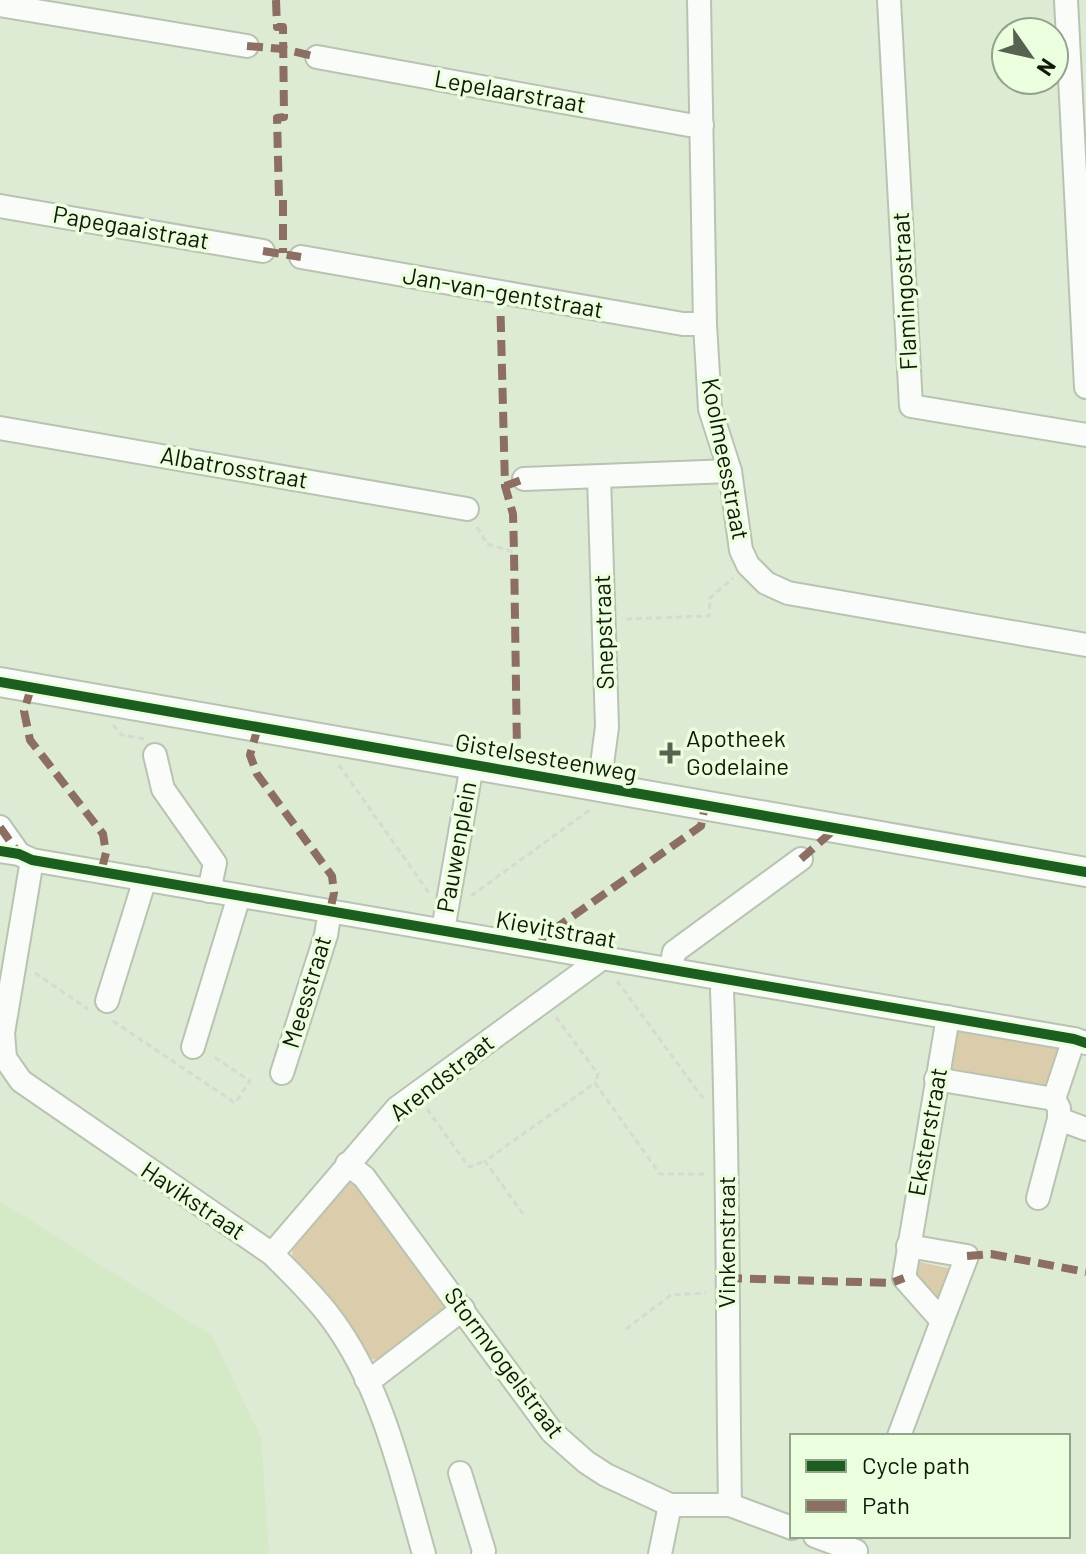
<svg xmlns="http://www.w3.org/2000/svg" width="1086" height="1554" font-family="Barlow,sans-serif">
<style>
.built{fill:#d4e9c5}
.green{fill:#dbcdab}
.lines{fill:none;stroke-linecap:round;stroke-linejoin:round}
.minor-casing{stroke:#b9c3b1;stroke-width:26}
.major-casing{stroke:#b9c3b1;stroke-width:32}
.path{stroke:#d5dad2;stroke-width:3;stroke-dasharray:6 4;stroke-linecap:butt}
.minor{stroke:#fafcf9;stroke-width:22}
.major{stroke:#fafcf9;stroke-width:28}
.quiet{stroke:#8d6e63;stroke-width:8;stroke-dasharray:16 8;stroke-linecap:butt}
.cycleway-casing{stroke:#ebffde;stroke-width:15}
.cycleway{stroke:#1b5e20;stroke-width:10}
.poi-dot{fill:#586251;stroke:#ebffde;stroke-width:3}
.labels{text-anchor:middle;stroke-width:7;stroke-linejoin:round;paint-order:stroke}
.street-label{font-size:24px;fill:#10190a;stroke:#ebffde}
.poi-label{font-size:24px;fill:#10190a;stroke:#ebffde;text-anchor:start}
</style>
<rect width="100%" height="100%" fill="#ddead4"/>
<polygon class="built" points="0,1201 212,1336 261,1438 269,1554 0,1554"/>
<g class="green">
<polygon points="957,1029 1060,1047 1049,1088 950,1072"/>
<polygon points="350,1183 356,1183 444,1303 443,1312 382,1360 371,1359 365,1355 292,1255 294,1244 345,1185"/>
<polygon points="915,1261 952,1269 939,1303 914,1272"/>
</g>
<g class="lines">
<defs>
<g id="minor">
<polyline points="699,0 705,324 710,409 730,471 741,550 748,565 766,583 788,593 1086,645"/>
<polyline points="889,0 911,406 1086,435"/>
<polyline points="1066,0 1086,387"/>
<polyline points="0,5 247,46"/>
<polyline points="317,57 689,125 702,125"/>
<polyline points="0,206 263,251"/>
<polyline points="301,257 683,324 705,324"/>
<polyline points="0,428 467,509"/>
<polyline points="524,479 730,471"/>
<polyline points="155,755 163,789 215,863 209,891"/>
<polyline points="599,787 607,727 599,477"/>
<polyline points="0,827 19,854"/>
<polyline points="0,851 19,854 32,860 1074,1039 1086,1043"/>
<path d="M32 860 3 1033 5 1058 21 1081 272 1254C293 1275 314 1295 331 1318 382 1386 401 1474 424 1554"/>
<polyline points="443,930 472,765"/>
<polyline points="671,969 674,952 801,859"/>
<path d="M724 980 722 991C729 1162 727 1333 730 1505"/>
<polyline points="107,1001 145,879"/>
<polyline points="193,1047 239,896"/>
<polyline points="282,1073 326,935 330,911"/>
<polyline points="936,1079 1054,1099 1074,1039"/>
<polyline points="1059,1119 1086,1129"/>
<polyline points="347,1164 364,1177 552,1432 586,1462 606,1475 670,1505 730,1505 792,1528"/>
<polyline points="1038,1198 1059,1119 1059,1108 1054,1099"/>
<polyline points="908,1246 967,1256 942,1321"/>
<polyline points="272,1254 397,1108 601,959"/>
<polyline points="366,1379 377,1375 463,1309"/>
<polyline points="899,1436 942,1321 904,1278 948,1017"/>
<polyline points="460,1473 484,1551 483,1554"/>
<polyline points="815,1536 856,1551"/>
<polyline points="660,1554 670,1505"/>
</g>
<polyline id="major" points="0,682 1086,872"/>
</defs>
<use href="#minor" class="minor-casing"/>
<use href="#major" class="major-casing"/>
<g class="path">
<polyline points="477,527 487,544 514,552"/>
<polyline points="626,619 709,616 710,598 733,578"/>
<polyline points="113,725 122,735 144,739"/>
<polyline points="339,765 429,893"/>
<polyline points="471,896 591,809"/>
<polyline points="35,973 88,1009"/>
<polyline points="617,981 705,1101"/>
<polyline points="556,1017 598,1074 595,1083"/>
<polyline points="113,1021 235,1103 250,1081 211,1055"/>
<polyline points="427,1109 469,1167 485,1161"/>
<polyline points="523,1214 485,1161 595,1083 660,1174 707,1174"/>
<polyline points="626,1329 671,1295 706,1293"/>
</g>
<use href="#minor" class="minor"/>
<use href="#major" class="major"/>
<g class="quiet">
<polyline points="276,0 277,27 283,27 284,117 277,118 279,198 283,198 283,253"/>
<polyline points="247,46 283,49 317,57"/>
<polyline points="263,251 301,257"/>
<polyline points="500,292 505,486 513,514 514,552 517,752 514,772"/>
<polyline points="505,486 524,479"/>
<polyline points="31,688 24,711 30,740 103,834 106,853 101,872"/>
<polyline points="258,727 250,755 257,774 332,876 334,893 330,911"/>
<polyline points="0,827 19,854"/>
<polyline points="801,859 836,828"/>
<polyline points="540,948 543,937 701,826 705,806"/>
<polyline points="967,1256 991,1254 1086,1272"/>
<polyline points="726,1278 891,1283 904,1278"/>
</g>
<defs>
<g id="cycleway">
<polyline points="0,682 1086,872"/>
<polyline points="0,851 19,854 32,860 1074,1039 1086,1043"/>
</g>
</defs>
<use href="#cycleway" class="cycleway-casing"/>
<use href="#cycleway" class="cycleway"/>
</g>
<path class="poi-dot" d="M666 741h8v8h8v8h-8v8h-8v-8h-8v-8h8z"/>
<g class="labels">
<g class="street-label">
<text transform="translate(510 92) rotate(10)" y="8">Lepelaarstraat</text>
<text transform="translate(131 228) rotate(10)" y="8">Papegaaistraat</text>
<text transform="translate(905 291) rotate(-93)" y="8">Flamingostraat</text>
<text transform="translate(503 293) rotate(10)" y="8">Jan-van-gentstraat</text>
<text transform="translate(725 459) rotate(79)" y="8">Koolmeesstraat</text>
<text transform="translate(234 468) rotate(10)" y="8">Albatrosstraat</text>
<text transform="translate(604 632) rotate(-92)" y="8">Snepstraat</text>
<text transform="translate(546 758) rotate(10)" y="8">Gistelsesteenweg</text>
<text transform="translate(457 847) rotate(-80)" y="8">Pauwenplein</text>
<text transform="translate(556 930) rotate(10)" y="8">Kievitstraat</text>
<text transform="translate(307 992) rotate(-73)" y="8">Meesstraat</text>
<text transform="translate(442 1078) rotate(-38)" y="8">Arendstraat</text>
<text transform="translate(928 1132) rotate(-80)" y="8">Eksterstraat</text>
<text transform="translate(193 1201) rotate(34)" y="8">Havikstraat</text>
<text transform="translate(727 1242) rotate(-90)" y="8">Vinkenstraat</text>
<text transform="translate(504 1363) rotate(53)" y="8">Stormvogelstraat</text>
</g>
<g class="poi-label">
<text x="686" y="747">Apotheek<tspan x="686" dy="28">Godelaine</tspan></text>
</g>
</g>
<rect x="790" y="1434" width="280" height="104" fill="#ebffde" stroke="#93a389" stroke-width="2"/>
<rect x="806" y="1460" width="40" height="12" fill="#1b5e20" stroke="#93a389" stroke-width="2"/>
<text x="862" y="1474" font-size="24" fill="#10190a">Cycle path</text>
<rect x="806" y="1500" width="40" height="12" fill="#8d6e63" stroke="#93a389" stroke-width="2"/>
<text x="862" y="1514" font-size="24" fill="#10190a">Path</text>
<g transform="translate(1030 56) rotate(124)"><circle r="38" fill="#ebffde" stroke="#93a389" stroke-width="2"/>
<path d="M0-6L14 30L0 20L-14 30Z" fill="#586251"/>
<text y="-12" font-size="22" font-weight="bold" text-anchor="middle" fill="#10190a">N</text>
</g>
</svg>
